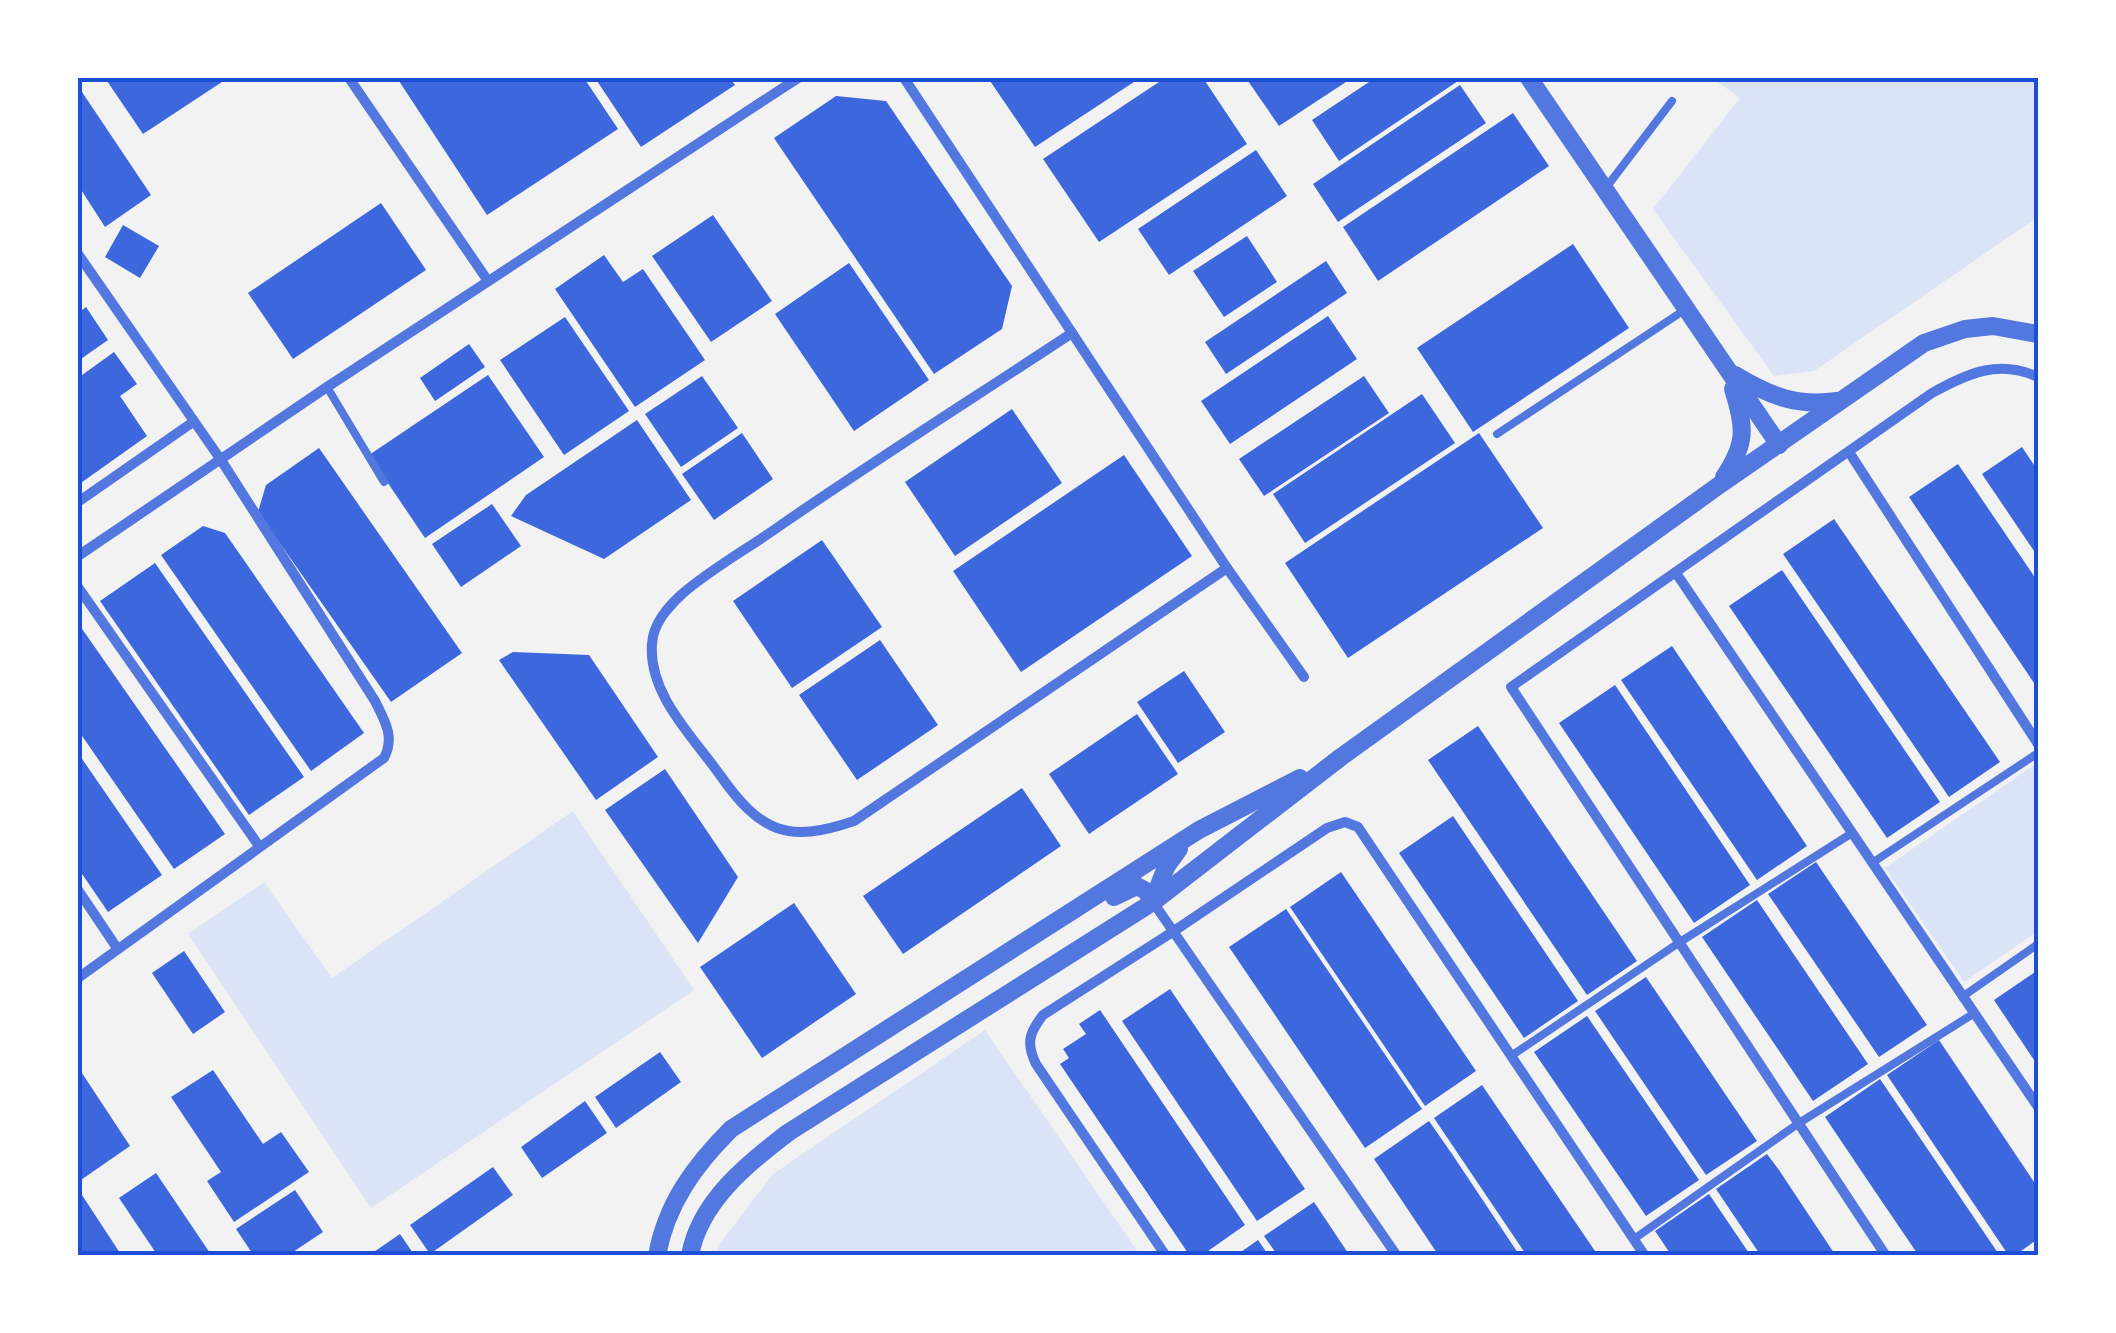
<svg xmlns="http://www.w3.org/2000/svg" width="2116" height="1333" font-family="'PT Sans Narrow',sans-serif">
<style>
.green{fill:#dbe4f7}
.building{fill:#3d67dc}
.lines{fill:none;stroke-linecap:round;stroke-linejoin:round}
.service{stroke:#5277de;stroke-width:8}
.minor{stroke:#5277de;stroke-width:10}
.tertiary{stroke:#5277de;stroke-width:18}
.neatline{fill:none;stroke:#1d4ed8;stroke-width:4}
</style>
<rect width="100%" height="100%" fill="#f2f2f2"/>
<g class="green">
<polygon points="1712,78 2038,78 2038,217 1814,371 1774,376 1653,209 1740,98"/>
<polygon points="2034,765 2038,772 2038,931 1964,982 1885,868"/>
<polygon points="573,811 694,990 371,1208 188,934 264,882 332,978"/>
<polygon points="985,1030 1140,1255 715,1255 718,1246 773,1174"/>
</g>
<g class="building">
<polygon points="105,78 228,78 143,134"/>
<polygon points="397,78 584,78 618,129 487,215"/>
<polygon points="595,78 730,78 735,85 641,147"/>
<polygon points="988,78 1140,78 1035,147"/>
<polygon points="1165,78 1203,78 1247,144 1099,242 1043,159"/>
<polygon points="1246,78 1352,78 1279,126"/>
<polygon points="1375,78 1456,78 1458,81 1339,161 1312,120"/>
<polygon points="1460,85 1486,123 1338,222 1313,184"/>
<polygon points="78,86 151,195 105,227 78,185"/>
<polygon points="836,96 886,101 1012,286 1002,329 934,374 774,138"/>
<polygon points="1513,113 1549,166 1378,281 1343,227"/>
<polygon points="1256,150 1287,196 1169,275 1138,229"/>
<polygon points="381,203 426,270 293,359 248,293"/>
<polygon points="713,215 772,301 711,342 652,256"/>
<polygon points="123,225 159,246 140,278 105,257"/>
<polygon points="1247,236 1277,282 1224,317 1193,271"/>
<polygon points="1573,244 1629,328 1473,432 1417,348"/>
<polygon points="604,255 623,282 643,269 705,360 635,407 555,289"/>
<polygon points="1326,261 1347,293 1226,374 1205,342"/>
<polygon points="849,263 929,380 854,431 775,314"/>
<polygon points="86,307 108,340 78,361 78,313"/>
<polygon points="1328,316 1357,359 1230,444 1201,401"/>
<polygon points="565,317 629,411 564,455 500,360"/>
<polygon points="469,344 485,367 435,401 420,378"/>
<polygon points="114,352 137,384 120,396 147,436 78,485 78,378"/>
<polygon points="488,375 544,457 425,538 369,455"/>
<polygon points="702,376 738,428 681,467 645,414"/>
<polygon points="1364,376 1389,413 1264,496 1239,459"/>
<polygon points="1422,394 1455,443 1305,543 1273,494"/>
<polygon points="1012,409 1062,483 955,556 905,482"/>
<polygon points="637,420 691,500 604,559 511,516 526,495"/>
<polygon points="742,433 773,479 714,520 682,474"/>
<polygon points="1479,433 1543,528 1348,658 1285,563"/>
<polygon points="2022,447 2038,471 2038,557 1982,474"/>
<polygon points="319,448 462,653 391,702 258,512 266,485"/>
<polygon points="1124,455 1192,556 1021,672 953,571"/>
<polygon points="1958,464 2038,582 2038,689 1909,497"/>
<polygon points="492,504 521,546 461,587 432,544"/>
<polygon points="1834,519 2000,762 1949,797 1783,554"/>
<polygon points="203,526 225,533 364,733 311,771 161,555"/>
<polygon points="822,540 882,627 792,688 733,601"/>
<polygon points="155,563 304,777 249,815 100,601"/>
<polygon points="1782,570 1940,802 1887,838 1729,606"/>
<polygon points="78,623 225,834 174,869 78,730"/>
<polygon points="880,640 938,725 857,780 799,695"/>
<polygon points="1672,646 1807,846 1757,880 1621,680"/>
<polygon points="513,652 589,655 658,757 596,800 499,660"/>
<polygon points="1184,671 1225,732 1178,763 1137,702"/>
<polygon points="1615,685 1750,885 1694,923 1559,723"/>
<polygon points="1137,714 1178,774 1089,834 1049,774"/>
<polygon points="1478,726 1637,961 1587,995 1428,760"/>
<polygon points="78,753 162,875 108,912 78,868"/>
<polygon points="665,769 738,877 698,943 605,810"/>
<polygon points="1022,788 1061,846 903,954 863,896"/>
<polygon points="1453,816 1578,1001 1524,1038 1399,853"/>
<polygon points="1816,862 1927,1025 1879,1057 1768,894"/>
<polygon points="1341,872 1476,1071 1425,1106 1290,907"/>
<polygon points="1757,900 1868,1064 1813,1101 1702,937"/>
<polygon points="794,903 856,994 762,1058 700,967"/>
<polygon points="1286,909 1422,1109 1365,1148 1229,947"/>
<polygon points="184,951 225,1012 193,1034 152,973"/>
<polygon points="2038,970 2038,1066 1994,1000"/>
<polygon points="1646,977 1757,1141 1706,1175 1595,1011"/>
<polygon points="1170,989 1305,1189 1257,1221 1122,1021"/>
<polygon points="1100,1010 1245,1225 1201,1256 1190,1256 1060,1064 1069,1058 1063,1049 1086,1034 1079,1024"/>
<polygon points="1587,1016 1699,1180 1646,1216 1534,1052"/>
<polygon points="1939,1040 2038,1188 2038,1239 2014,1256 2009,1256 1887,1075"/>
<polygon points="660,1052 681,1082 616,1128 595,1097"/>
<polygon points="78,1067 130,1146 78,1182"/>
<polygon points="213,1070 263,1144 281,1132 309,1172 234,1222 207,1181 221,1172 171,1097"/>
<polygon points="1880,1079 1937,1163 2000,1256 1919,1256 1870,1184 1825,1117"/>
<polygon points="1482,1085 1595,1251 1588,1256 1527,1256 1434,1118"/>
<polygon points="585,1101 607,1133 542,1178 521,1147"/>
<polygon points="1429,1121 1452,1154 1520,1256 1439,1256 1374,1159"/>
<polygon points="1767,1154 1779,1170 1836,1256 1761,1256 1716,1189"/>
<polygon points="493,1167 513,1195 430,1254 410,1225"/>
<polygon points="156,1173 212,1256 158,1256 119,1198"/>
<polygon points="78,1189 122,1256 78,1256"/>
<polygon points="295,1190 323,1232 287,1256 254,1256 236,1229"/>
<polygon points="1709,1194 1732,1228 1751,1256 1672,1256 1655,1231"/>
<polygon points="1314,1202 1350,1256 1278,1256 1264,1236"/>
<polygon points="400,1234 415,1256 368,1256"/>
<polygon points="1258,1240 1269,1256 1235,1256"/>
</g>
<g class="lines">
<g class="service">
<polyline points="1605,189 1672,101"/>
<polyline points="327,387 384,482"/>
<polyline points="1497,434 1686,309"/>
<polyline points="1872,863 2038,753"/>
<polyline points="1962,997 2038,944"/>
<polyline points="1511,1056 1680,942 1852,833"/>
<polyline points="1634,1239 1799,1123 1973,1014"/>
</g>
<g class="minor">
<polyline points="349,78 488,281"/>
<polyline points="904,78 1227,568 1304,677"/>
<path d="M78 254 221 460 375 701C385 721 395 737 384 758L78 978"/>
<path d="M1072 333C975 397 877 459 781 525 749 548 712 568 682 594 667 608 653 624 652 644 648 694 693 737 720 775 760 832 787 844 854 821L1227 568"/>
<polyline points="1849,452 2038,744"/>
<polyline points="78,502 193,422"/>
<polyline points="78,556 327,387 798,78"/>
<polyline points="1676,573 2038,1107"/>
<polyline points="78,587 259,846"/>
<polyline points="78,890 117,948"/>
<polyline points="1153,902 1397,1256"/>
<path d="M1166 1256 1036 1064C1026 1043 1029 1033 1043 1015L1174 931 1327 828 1345 822 1358 827 1645 1256"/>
<path d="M1886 1256 1511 687 1932 393C1968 373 1999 359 2038 377"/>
</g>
<g class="tertiary">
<polyline points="1529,78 1779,445"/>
<path d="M1735 375C1770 396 1797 407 1837 401"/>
<path d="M1724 477C1747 443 1745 427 1733 389"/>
<polyline points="1114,897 1137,886 1146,891 1153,902"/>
<polyline points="1153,901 1166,867 1179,849"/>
<path d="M657 1256C666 1204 695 1165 731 1129L1199 830 1300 778"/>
<path d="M690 1256C699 1202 748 1163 789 1132L1153 902 1341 757 1718 486 1924 343 1965 329 1993 326 2038 334"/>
</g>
</g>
<rect width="2116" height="1333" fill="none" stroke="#ffffff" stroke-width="160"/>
<rect x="80" y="80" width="1956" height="1173" class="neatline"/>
</svg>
